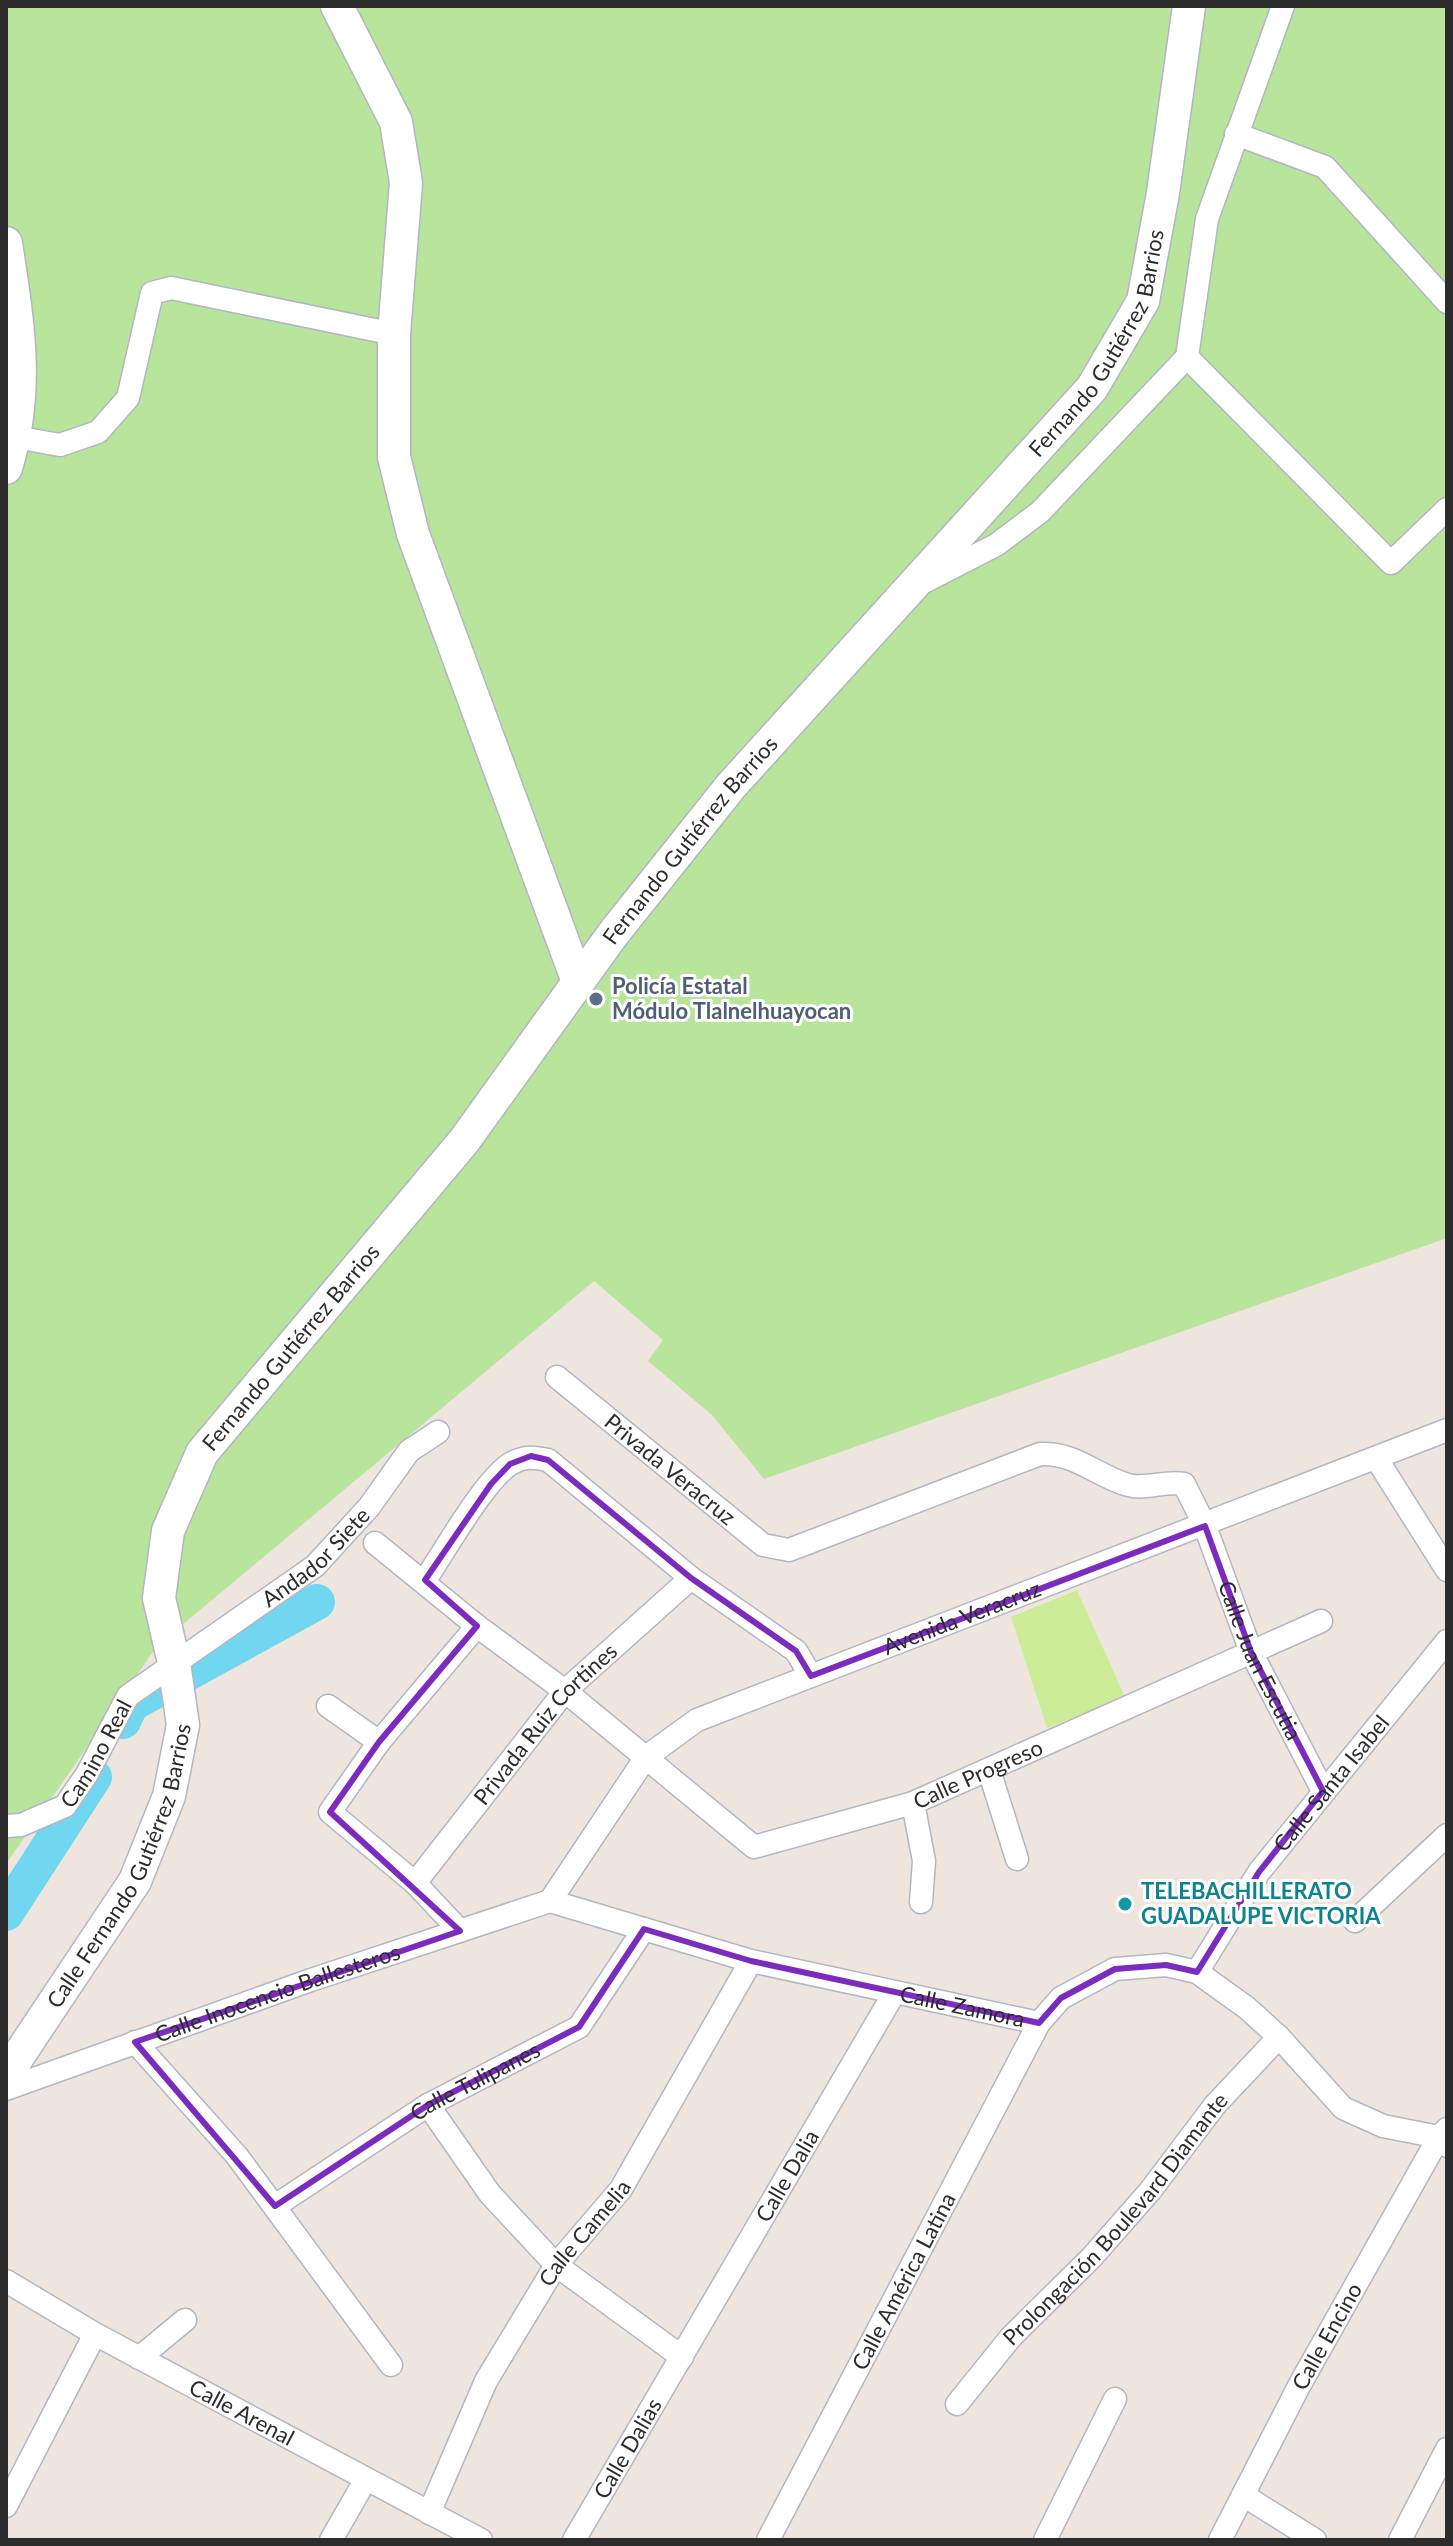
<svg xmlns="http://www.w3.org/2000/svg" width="1453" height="2546" font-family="Lato,sans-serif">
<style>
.green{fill:#b8e49b}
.pitch{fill:#cdec97}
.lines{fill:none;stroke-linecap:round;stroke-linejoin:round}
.river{stroke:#71d6f0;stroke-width:36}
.street-casing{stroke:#b2b6c0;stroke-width:25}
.secondary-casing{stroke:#b2b6c0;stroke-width:35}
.street{stroke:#fff;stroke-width:22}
.secondary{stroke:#fff;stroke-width:32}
.marked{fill:none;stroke:#7b2cbf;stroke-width:6;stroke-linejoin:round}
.service-dot{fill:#5c6f8a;stroke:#fff;stroke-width:3}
.culture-dot{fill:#0f9aa8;stroke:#fff;stroke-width:3}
.labels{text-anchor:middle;stroke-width:6;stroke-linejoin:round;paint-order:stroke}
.street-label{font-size:22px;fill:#2c2c2c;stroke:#fff}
.service-label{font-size:22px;font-weight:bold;fill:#4e5e75;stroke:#fff;text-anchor:start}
.culture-label{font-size:22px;font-weight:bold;fill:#0d838f;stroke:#fff;text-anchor:start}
</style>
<rect width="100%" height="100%" fill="#eee6de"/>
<polygon class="green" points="6,6 1447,6 1447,1238 764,1479 712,1415 648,1361 663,1340 594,1281 157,1646 6,1864"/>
<polygon class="pitch" points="1077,1590 1125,1697 1047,1728 1011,1617"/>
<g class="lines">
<g class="river">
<polyline points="123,1721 131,1704 317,1602"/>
<polyline points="6,1913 94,1777"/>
</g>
<defs>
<g id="street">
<polyline points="1236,134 1325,167 1447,302"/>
<polyline points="1187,357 1391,563 1447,509"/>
<polyline points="15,437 60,445 98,432 128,398 152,293 171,288 394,334"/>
<polyline points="926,581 996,545 1040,512 1187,357 1207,219 1283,6"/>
<path id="s1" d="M557 1377 763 1545 789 1550 1040 1454C1075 1452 1096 1476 1128 1485 1147 1490 1166 1480 1184 1484L1205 1526 1251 1652 1323 1791"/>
<polyline points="1376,1458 1447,1570"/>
<path id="s2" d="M375 1543 477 1626 565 1691 754 1847 913 1803 1321 1621"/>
<path d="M425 1580C443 1554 486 1477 512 1463 525 1456 534 1457 548 1460L691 1578 796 1651 811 1676"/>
<polyline points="328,1706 379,1742"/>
<polyline points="989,1770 1017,1859"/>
<polyline points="913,1803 924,1861 921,1902"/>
<path id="s3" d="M6 1826 21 1825 65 1806 87 1774 128 1696 315 1566 369 1507 409 1451 438 1432"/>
<path id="s4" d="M415 1883 565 1691 691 1578"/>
<path id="s5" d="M550 1901 646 1757 697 1720 1447 1430"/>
<path id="s6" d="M550 1901 751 1961 1039 2023"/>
<polyline points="1355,1921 1447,1835"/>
<polyline points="460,1931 415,1883 330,1812 379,1742 477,1626"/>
<path id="s7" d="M1197 1972 1259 1872 1447 1641"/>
<polyline points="135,2042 237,2156 391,2365"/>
<path id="s8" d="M6 2089 311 1980 550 1901"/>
<polyline points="428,2105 490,2194 556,2265 682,2357"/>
<path id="s9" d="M275 2206 428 2105 579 2027 644 1929"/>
<path id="s10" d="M6 2281 95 2334 481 2540"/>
<polyline points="139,2358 185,2320"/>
<path id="s11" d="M957 2404 1011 2337 1092 2257 1150 2191 1215 2105 1279 2037"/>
<polyline points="1243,2495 1315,2540"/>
<polyline points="6,2506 95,2334"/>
<path id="s12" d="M429 2513 486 2381 556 2265 621 2189 751 1961"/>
<polyline points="331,2540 366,2479"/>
<path id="s13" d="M574 2540 893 1995"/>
<path id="s14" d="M768 2540 1039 2023 1061 1998 1115 1969 1166 1965 1197 1972 1247 2008 1279 2037 1343 2108 1383 2126 1439 2137 1447 2146"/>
<polyline points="1045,2540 1115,2399"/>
<path id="s15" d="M1220 2540 1299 2386 1439 2137 1447 2129"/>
<polyline points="1400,2540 1447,2449"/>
</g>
<g id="secondary">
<polyline points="337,6 396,122 406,183 394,334 394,457 413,534 578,982"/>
<path d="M6 243C18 324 30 388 6 468"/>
<path id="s16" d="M6 2081 17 2058 135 1881 169 1796 183 1725 174 1663 159 1598 168 1531 202 1453 464 1141 613 934 731 786 1092 388 1143 301 1163 193 1189 6"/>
</g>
</defs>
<use href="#street" class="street-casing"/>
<use href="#secondary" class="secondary-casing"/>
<use href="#street" class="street"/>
<use href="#secondary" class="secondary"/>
</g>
<path class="marked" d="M531 1456 548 1460 691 1578 796 1651 811 1676 1205 1526 1251 1652 1323 1791 1259 1872 1197 1972 1166 1965 1115 1969 1061 1998 1039 2023 751 1961 644 1929 579 2027 428 2105 275 2206 135 2042 460 1931 330 1812 379 1742 477 1626 425 1580 491 1484 510 1464Z"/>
<circle class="service-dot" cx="596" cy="999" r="8"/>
<circle class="culture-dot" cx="1125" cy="1904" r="8"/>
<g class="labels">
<g class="street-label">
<text dy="8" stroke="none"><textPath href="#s16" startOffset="2116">Fernando Gutiérrez Barrios</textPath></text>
<text dy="8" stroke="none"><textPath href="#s16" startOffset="1468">Fernando Gutiérrez Barrios</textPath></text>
<text dy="8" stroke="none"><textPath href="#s16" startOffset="822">Fernando Gutiérrez Barrios</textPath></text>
<text dy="8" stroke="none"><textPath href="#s1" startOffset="146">Privada Veracruz</textPath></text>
<text dy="8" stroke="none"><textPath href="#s3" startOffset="424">Andador Siete</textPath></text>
<text dy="8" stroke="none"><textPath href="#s5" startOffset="520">Avenida Veracruz</textPath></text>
<text dy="8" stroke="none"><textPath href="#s1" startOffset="904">Calle Juan Escutia</textPath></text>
<text dy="8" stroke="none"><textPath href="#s4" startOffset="206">Privada Ruiz Cortines</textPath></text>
<text dy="8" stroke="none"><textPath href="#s3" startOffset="124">Camino Real</textPath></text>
<text dy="8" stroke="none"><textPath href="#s2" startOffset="722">Calle Progreso</textPath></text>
<text dy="8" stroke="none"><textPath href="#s7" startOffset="232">Calle Santa Isabel</textPath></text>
<text dy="8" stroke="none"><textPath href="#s16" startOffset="246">Calle Fernando Gutiérrez Barrios</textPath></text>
<text dy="8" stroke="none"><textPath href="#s8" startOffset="288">Calle Inocencio Ballesteros</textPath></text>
<text dy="8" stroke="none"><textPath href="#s6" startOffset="426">Calle Zamora</textPath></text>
<text dy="8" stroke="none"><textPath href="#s9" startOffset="236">Calle Tulipanes</textPath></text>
<text dy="8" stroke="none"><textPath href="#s13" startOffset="422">Calle Dalia</textPath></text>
<text dy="8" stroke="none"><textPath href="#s11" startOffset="244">Prolongación Boulevard Diamante</textPath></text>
<text dy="8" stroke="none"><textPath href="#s12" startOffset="322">Calle Camelia</textPath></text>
<text dy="8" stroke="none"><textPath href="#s14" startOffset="292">Calle América Latina</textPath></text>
<text dy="8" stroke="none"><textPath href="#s15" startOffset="230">Calle Encino</textPath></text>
<text dy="8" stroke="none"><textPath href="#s10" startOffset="270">Calle Arenal</textPath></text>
<text dy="8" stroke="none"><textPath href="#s13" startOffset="106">Calle Dalias</textPath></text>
</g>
<g class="service-label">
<text x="612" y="994">Policía Estatal<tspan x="612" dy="25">Módulo Tlalnelhuayocan</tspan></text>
</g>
<g class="culture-label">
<text x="1141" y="1899">TELEBACHILLERATO<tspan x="1141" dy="25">GUADALUPE VICTORIA</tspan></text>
</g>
</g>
<rect width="1453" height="2546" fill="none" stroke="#2c2c2c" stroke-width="16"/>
</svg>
